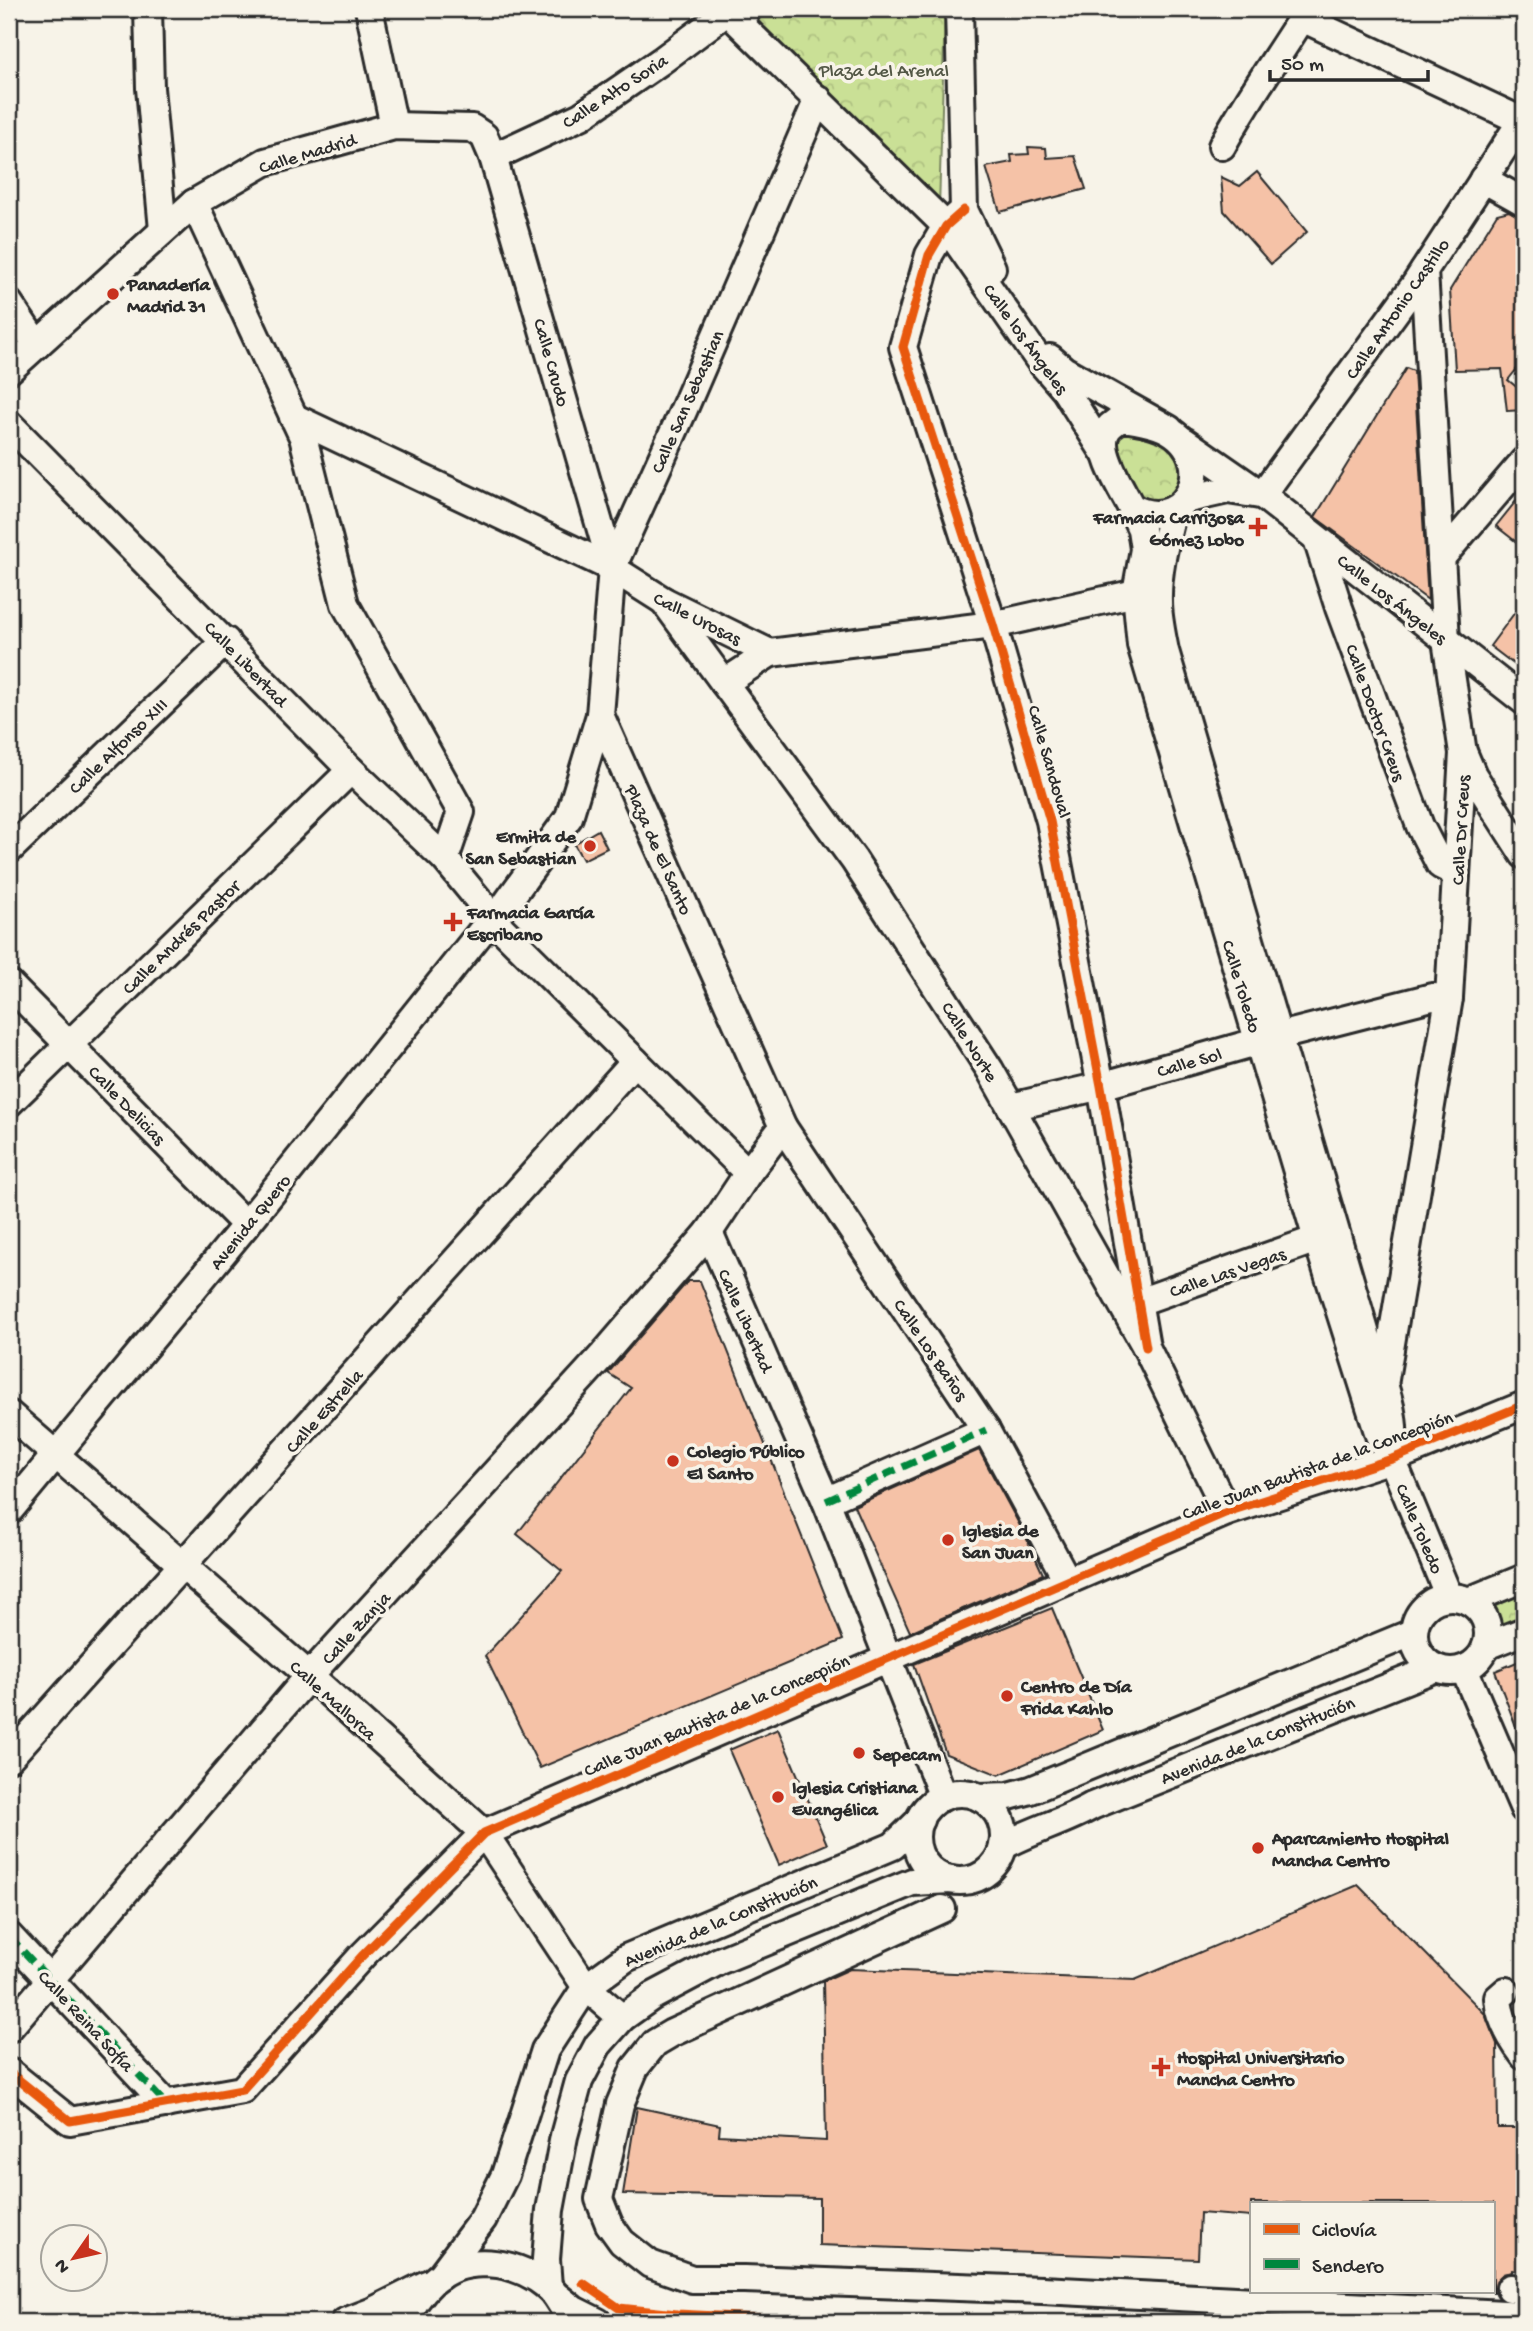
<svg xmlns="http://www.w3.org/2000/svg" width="1533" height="2331" font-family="'Gochi Hand',sans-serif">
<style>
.park{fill:url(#park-crowns);stroke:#7a8660;stroke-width:2}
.building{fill:#f5c2a7;stroke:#2b2b2b;stroke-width:2}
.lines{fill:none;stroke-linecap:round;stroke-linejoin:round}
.minor-casing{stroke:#2b2b2b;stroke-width:32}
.minor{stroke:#f7f3e8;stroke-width:26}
.quiet{stroke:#00873e;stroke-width:7;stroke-dasharray:14 7;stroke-linecap:butt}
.cycleway-casing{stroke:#f7f3e8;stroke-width:13}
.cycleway{stroke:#e8590c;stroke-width:9}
.poi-dot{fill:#c8321e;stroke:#f7f3e8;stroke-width:2.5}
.labels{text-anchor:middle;stroke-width:7;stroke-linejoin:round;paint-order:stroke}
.park-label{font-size:19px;fill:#535846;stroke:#f7f3e8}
.street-label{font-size:19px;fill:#2b2b2b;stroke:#f7f3e8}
.poi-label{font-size:19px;font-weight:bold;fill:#2b2b2b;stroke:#f7f3e8;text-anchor:start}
</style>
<defs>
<pattern id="park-crowns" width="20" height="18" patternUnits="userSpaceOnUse" patternTransform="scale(1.75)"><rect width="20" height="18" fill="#cae096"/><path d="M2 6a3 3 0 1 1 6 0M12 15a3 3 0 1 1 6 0" fill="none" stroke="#aec081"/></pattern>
</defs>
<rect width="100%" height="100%" fill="#f7f3e8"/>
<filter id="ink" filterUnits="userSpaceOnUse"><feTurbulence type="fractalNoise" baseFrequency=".0143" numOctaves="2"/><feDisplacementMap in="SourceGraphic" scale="14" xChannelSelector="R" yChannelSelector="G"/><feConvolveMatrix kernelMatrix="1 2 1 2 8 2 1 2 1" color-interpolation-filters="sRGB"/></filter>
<g filter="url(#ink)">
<g class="park">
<polygon points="758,9 945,9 939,208 749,20"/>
<polygon points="1124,430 1169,438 1186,464 1178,494 1164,502 1150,502 1140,496 1121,471 1116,438"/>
<polygon points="1524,1590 1524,1620 1498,1631 1498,1620 1486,1605"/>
</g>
<g class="building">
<polygon points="1028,147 1046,148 1047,158 1075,156 1086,189 1000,212 986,167 1012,162 1011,155 1029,154"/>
<polygon points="1257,172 1307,232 1271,264 1224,211 1221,177 1240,186"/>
<polygon points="1509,211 1524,220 1524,360 1508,380 1524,393 1524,410 1507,411 1502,369 1455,370 1450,290 1497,214"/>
<polygon points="1406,368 1414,371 1428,600 1315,517"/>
<polygon points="1524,491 1524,548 1496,526"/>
<polygon points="1524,600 1524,672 1490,646"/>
<polygon points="598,830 607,848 583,860 574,844"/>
<polygon points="688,1281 700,1281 843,1640 540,1768 485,1656 562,1571 517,1534 631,1388 608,1373"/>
<polygon points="979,1450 1025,1535 1043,1574 910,1632 854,1506"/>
<polygon points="1052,1608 1103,1730 999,1775 946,1754 914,1664"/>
<polygon points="1524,1659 1524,1744 1523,1745 1495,1671"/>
<polygon points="778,1729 827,1844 779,1865 729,1750"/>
<polygon points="1358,1885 1485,2014 1497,2044 1498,2128 1524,2128 1524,2271 1512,2270 1512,2272 1503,2274 1497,2280 1495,2293 1493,2293 1493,2203 1251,2203 1251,2217 1200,2213 1198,2259 819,2245 819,2198 623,2194 637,2107 720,2125 719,2135 826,2141 823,1981 850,1969 1135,1980"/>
</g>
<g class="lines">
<defs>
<g id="minor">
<polyline points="148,9 150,88 163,230"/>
<polyline points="369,9 394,126"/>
<polyline points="748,9 738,22 946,226 1039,360 1065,390 1104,452"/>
<polyline points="959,9 964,210 992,268"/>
<polyline points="1302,9 1302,18 1522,121"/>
<path d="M1222 146C1246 101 1275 61 1302 18"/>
<polyline points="493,157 581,116 661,61 728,11"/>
<polyline points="1483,179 1524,202"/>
<polyline points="194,203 303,437 345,604 461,812 445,859"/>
<polyline points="964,210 946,226 929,255 903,347 993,625 1050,821 1101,1086 1146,1347"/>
<polyline points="9,303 37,345"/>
<polyline points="1050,358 1064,370 1169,429"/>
<polyline points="9,370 194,203 265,162 394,126 472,128 484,136 493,157 612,568"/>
<polyline points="293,417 612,568 664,601 770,653 993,625 1136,593"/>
<path d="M1120 419C1131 418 1142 421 1153 424 1225 444 1193 540 1131 507 1122 489 1099 455 1105 435 1107 427 1114 423 1120 419Z"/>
<polyline points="9,424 351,770 445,859 482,904"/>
<polyline points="1184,441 1262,495 1524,701"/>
<polyline points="1262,495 1414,286 1524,117"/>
<polyline points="1188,499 1228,490 1260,495"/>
<polyline points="1131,507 1141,529 1144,549 1136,593 1141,645 1317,1239 1379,1435 1392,1459 1449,1597"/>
<path d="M1173 510C1166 539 1157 571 1158 602 1158 618 1162 635 1165 651L1367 1338C1379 1371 1396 1408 1393 1443"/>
<polyline points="1317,539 1339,608 1420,826 1440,865 1456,873"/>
<polyline points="1441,558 1524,461"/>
<polyline points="664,601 854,860 990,1070 1146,1347 1227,1512"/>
<polyline points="724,683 770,653"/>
<polyline points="600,715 612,568 684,409 818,99"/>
<polyline points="1464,754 1473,775 1524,855"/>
<polyline points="9,850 226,641"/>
<polyline points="506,904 569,817 600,715 783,1127 748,1173"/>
<polyline points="501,928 748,1173 709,1232 826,1501 943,1797"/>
<polyline points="9,984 246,1225"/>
<polyline points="9,1103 351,770"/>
<polyline points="1011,1107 1101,1086 1260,1041 1432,997 1449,998"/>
<polyline points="783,1127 986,1430 1067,1580"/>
<polyline points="1136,1303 1317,1239"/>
<polyline points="1384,1385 1449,998 1463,753 1446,640 1424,271"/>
<polyline points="9,1414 320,1685 484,1833 586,1987 622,2018"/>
<polyline points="826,1501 986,1430"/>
<polyline points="9,1511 246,1225 485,927"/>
<circle cx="1451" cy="1634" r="37"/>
<polyline points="1468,1601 1524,1578"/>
<polyline points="1486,1646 1524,1631"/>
<polyline points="1464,1669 1524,1809"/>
<polyline points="9,1758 635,1061"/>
<circle cx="960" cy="1837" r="44"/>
<polyline points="979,1797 1009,1796 1031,1790 1414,1632"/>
<path d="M1003 1846C1032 1830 1064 1822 1092 1806L1436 1668"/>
<polyline points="942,1909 672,2033 655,2043 635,2068 620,2104 599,2199 609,2224 622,2242 650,2264 692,2279 744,2279 1042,2290 1524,2315"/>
<polyline points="9,1936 166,2104"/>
<path d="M1506 1991 1498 1998C1499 2019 1512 2040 1524 2056"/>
<polyline points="9,2028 309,1676 603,1355 709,1232"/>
<polyline points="9,2072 70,2121 242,2090 362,1956 484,1833 1227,1512 1392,1459 1524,1405"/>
<polyline points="440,2276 483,2219 505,2175 545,2050 586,1987 626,1958 893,1846 920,1820"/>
<polyline points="548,2287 546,2259 550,2210 564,2136 579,2081 598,2045 622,2018 653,1996 719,1961 912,1882 951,1880"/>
<polyline points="1510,2288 1524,2289"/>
<polyline points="558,2297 574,2310 598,2322"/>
<polyline points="345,2322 371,2312 427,2284"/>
<path d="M404 2322C411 2307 419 2294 432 2282 464 2253 515 2260 547 2286 558 2295 564 2310 571 2322"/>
</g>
</defs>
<use href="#minor" class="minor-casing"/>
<use href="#minor" class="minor"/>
<g class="quiet">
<polyline points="826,1501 986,1430"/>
<polyline points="9,1936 166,2104"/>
</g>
<defs>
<g id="cycleway">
<polyline points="964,210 946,226 929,255 903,347 993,625 1050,821 1101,1086 1146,1347"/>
<polyline points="9,2072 70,2121 242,2090 362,1956 484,1833 1227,1512 1392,1459 1524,1405"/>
<polyline points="583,2283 619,2308 677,2314 833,2322"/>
</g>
</defs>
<use href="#cycleway" class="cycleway-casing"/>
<use href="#cycleway" class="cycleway"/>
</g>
</g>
<g class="poi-dot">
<circle cx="113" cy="294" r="7"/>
<path d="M1254.5 516.5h7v7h7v7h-7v7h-7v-7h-7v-7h7z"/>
<circle cx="590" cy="846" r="7"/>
<path d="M449.5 911.5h7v7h7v7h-7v7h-7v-7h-7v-7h7z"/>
<circle cx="673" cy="1461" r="7"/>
<circle cx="948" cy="1540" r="7"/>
<circle cx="1007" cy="1696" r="7"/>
<circle cx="859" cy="1753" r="7"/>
<circle cx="778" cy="1797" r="7"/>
<circle cx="1258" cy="1848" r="7"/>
<path d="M1157.5 2056.5h7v7h7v7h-7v7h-7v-7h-7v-7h7z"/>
</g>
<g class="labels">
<g class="park-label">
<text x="884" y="76">Plaza del Arenal</text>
</g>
<g class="street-label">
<text transform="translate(614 90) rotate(-33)" y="7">Calle Alto Soria</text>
<text transform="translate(307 152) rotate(-17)" y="7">Calle Madrid</text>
<text transform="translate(1396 308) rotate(-55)" y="7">Calle Antonio Castillo</text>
<text transform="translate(1027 338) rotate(54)" y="7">Calle los Ángeles</text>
<text transform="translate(553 362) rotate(74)" y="7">Calle Crudo</text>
<text transform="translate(686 401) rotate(-66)" y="7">Calle San Sebastian</text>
<text transform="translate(1393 598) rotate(38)" y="7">Calle Los Ángeles</text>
<text transform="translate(698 617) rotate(27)" y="7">Calle Urosas</text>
<text transform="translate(247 663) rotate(46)" y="7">Calle Libertad</text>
<text transform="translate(1377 712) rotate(70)" y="7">Calle Doctor Creus</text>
<text transform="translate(117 745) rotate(-44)" y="7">Calle Alfonso XIII</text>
<text transform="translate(1051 761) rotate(74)" y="7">Calle Sandoval</text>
<text transform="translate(1459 830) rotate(-87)" y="7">Calle Dr Creus</text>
<text transform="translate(660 849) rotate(66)" y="7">Plaza de El Santo</text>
<text transform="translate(180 936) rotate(-44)" y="7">Calle Andrés Pastor</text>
<text transform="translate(1243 986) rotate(73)" y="7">Calle Toledo</text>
<text transform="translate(971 1041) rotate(58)" y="7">Calle Norte</text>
<text transform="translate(1189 1061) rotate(-16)" y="7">Calle Sol</text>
<text transform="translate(128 1104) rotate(46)" y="7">Calle Delicias</text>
<text transform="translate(249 1221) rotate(-51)" y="7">Avenida Quero</text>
<text transform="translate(1227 1271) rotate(-19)" y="7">Calle Las Vegas</text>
<text transform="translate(747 1320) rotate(66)" y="7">Calle Libertad</text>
<text transform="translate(932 1349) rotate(56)" y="7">Calle Los Baños</text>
<text transform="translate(323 1410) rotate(-48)" y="7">Calle Estrella</text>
<text transform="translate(1317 1464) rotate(-20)" y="7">Calle Juan Bautista de la Concecpión</text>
<text transform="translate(1421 1528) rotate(67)" y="7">Calle Toledo</text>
<text transform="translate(355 1627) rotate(-47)" y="7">Calle Zanja</text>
<text transform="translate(334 1699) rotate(42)" y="7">Calle Mallorca</text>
<text transform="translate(716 1714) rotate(-23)" y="7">Calle Juan Bautista de la Concecpión</text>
<text transform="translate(1257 1739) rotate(-22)" y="7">Avenida de la Constitución</text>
<text transform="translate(720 1920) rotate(-23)" y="7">Avenida de la Constitución</text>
<text transform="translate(87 2020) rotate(47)" y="7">Calle Reina Sofía</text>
</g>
<g class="poi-label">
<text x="127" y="290">Panadería<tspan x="127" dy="22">Madrid 31</tspan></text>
<text x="1244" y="523" text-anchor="end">Farmacia Carrizosa<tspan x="1244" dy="22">Gómez Lobo</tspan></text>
<text x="576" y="842" text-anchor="end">Ermita de<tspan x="576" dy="22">San Sebastian</tspan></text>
<text x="467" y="918">Farmacia García<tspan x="467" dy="22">Escribano</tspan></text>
<text x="687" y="1457">Colegio Público<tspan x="687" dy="22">El Santo</tspan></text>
<text x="962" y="1536">Iglesia de<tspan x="962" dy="22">San Juan</tspan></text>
<text x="1021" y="1692">Centro de Día<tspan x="1021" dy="22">Frida Kahlo</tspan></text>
<text x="873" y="1760">Sepecam</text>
<text x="792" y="1793">Iglesia Cristiana<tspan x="792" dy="22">Evangélica</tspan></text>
<text x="1272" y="1844">Aparcamiento Hospital<tspan x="1272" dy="22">Mancha Centro</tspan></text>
<text x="1177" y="2063">Hospital Universitario<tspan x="1177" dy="22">Mancha Centro</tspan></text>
</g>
</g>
<rect width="1533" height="2331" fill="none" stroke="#f7f3e8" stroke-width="35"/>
<rect x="18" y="18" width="1498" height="2296" fill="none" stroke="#2b2b2b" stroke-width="2.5" filter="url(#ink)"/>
<rect x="1250" y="2202" width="245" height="91" fill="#f7f3e8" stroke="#a5a39c" stroke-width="2"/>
<rect x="1264" y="2224" width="35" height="10" fill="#e8590c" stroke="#a5a39c" stroke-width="2"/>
<text x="1312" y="2236" font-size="21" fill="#2b2b2b">Ciclovía</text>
<rect x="1264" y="2259" width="35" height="10" fill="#00873e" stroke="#a5a39c" stroke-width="2"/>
<text x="1312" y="2272" font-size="21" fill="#2b2b2b">Sendero</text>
<g transform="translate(74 2258) rotate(236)"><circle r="33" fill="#f7f3e8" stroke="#a5a39c" stroke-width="2"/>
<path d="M0-5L12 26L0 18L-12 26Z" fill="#c8321e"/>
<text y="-10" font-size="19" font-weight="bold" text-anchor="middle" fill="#2b2b2b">N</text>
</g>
<path d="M1270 70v10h158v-10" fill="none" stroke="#2b2b2b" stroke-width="3.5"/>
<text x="1281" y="70" font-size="21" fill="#2b2b2b" stroke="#f7f3e8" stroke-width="5" paint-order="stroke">50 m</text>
</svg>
